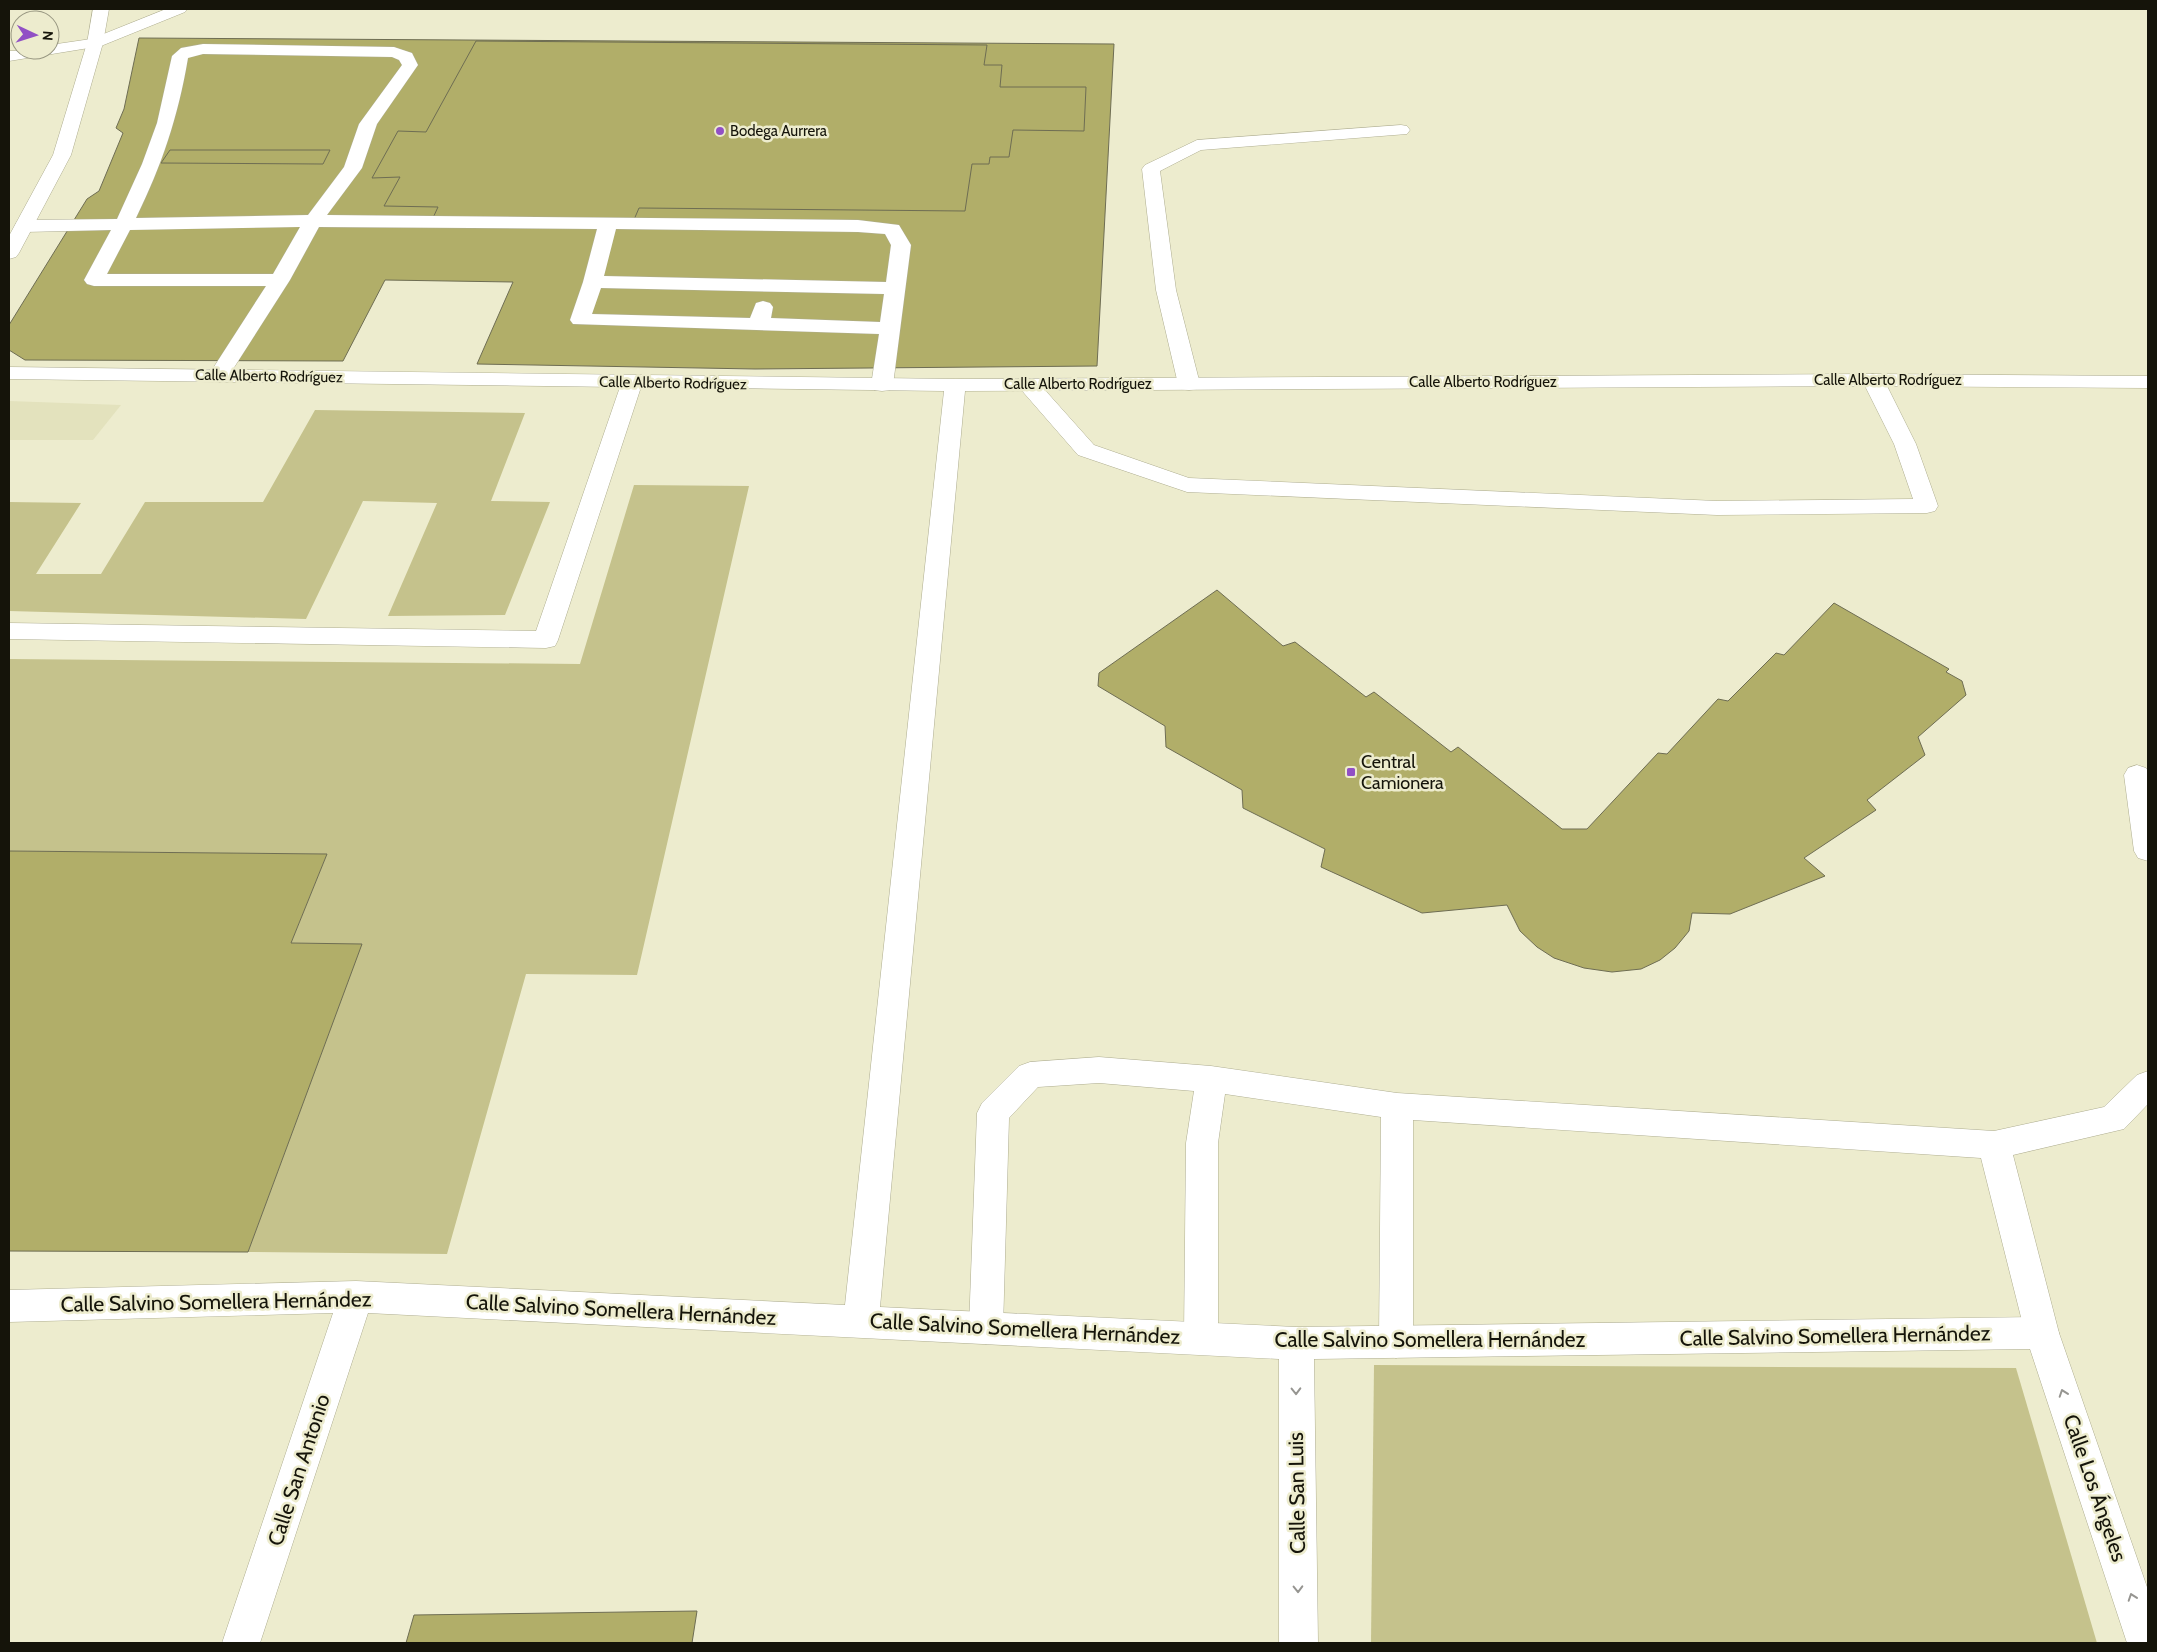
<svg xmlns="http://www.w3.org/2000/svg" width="2157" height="1652" font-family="Cabin,sans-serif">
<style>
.built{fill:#e3e2bd}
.green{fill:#c5c28c}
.building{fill:#b1ae69;stroke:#6e6d53}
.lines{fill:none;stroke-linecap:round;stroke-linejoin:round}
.lane-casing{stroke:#aead90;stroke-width:1}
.street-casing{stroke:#aead90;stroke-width:1}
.secondary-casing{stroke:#aead90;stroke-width:1}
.lane{fill:#fff;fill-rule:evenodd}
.street{fill:#fff;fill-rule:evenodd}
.secondary{fill:#fff;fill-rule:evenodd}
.oneway{stroke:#969591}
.poi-dot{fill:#9150c5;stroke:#edecce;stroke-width:2}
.labels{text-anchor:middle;stroke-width:5;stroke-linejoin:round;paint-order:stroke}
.far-poi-label{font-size:15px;fill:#15140a;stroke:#edecce;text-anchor:start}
.far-street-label{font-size:15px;fill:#15140a;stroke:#edecce}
.poi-label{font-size:18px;fill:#15140a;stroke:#edecce;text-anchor:start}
.near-street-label{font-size:21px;fill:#15140a;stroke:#edecce}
</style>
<rect width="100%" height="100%" fill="#edecce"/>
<polygon class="built" points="9,401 121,405 93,440 9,440"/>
<g class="green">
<polygon points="315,410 525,413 491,501 550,502 505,615 388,616 437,503 363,501 306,619 9,611 9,502 81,503 36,574 101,574 145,502 263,502"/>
<polygon points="634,485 749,486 637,975 526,974 447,1254 248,1252 361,945 291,943 327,854 9,851 9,659 580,664"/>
<polygon points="1374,1365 2016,1368 2097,1643 1371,1643"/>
</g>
<g class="building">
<polygon points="139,38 1114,44 1097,366 755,369 477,364 513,282 385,280 343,361 25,360 9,350 9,325 87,199 99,191 123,133 116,128 124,109"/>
<polygon points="476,41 987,45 984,65 1002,65 1000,87 1086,87 1084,131 1013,130 1009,157 990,157 989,164 972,164 965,211 639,208 633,222 432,220 438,207 384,206 400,177 372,178 398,131 426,132"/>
<polygon points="170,150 330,150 323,164 161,163"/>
<polygon points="1217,590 1283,646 1295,642 1366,697 1374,692 1451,752 1458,747 1562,829 1587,829 1658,753 1667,754 1718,699 1728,701 1776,653 1784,655 1834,603 1949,669 1946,672 1962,681 1966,695 1918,737 1925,755 1867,800 1876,810 1804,858 1825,876 1730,914 1692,913 1689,931 1675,948 1660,960 1641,969 1612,972 1584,968 1554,958 1537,947 1520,931 1507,905 1422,913 1321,867 1325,849 1243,808 1242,790 1166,747 1165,726 1098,686 1099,673"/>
<polygon points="9,851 327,854 291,943 362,944 248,1252 9,1251"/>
<polygon points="697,1611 692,1643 406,1643 414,1615"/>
</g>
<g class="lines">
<defs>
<g id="lane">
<polygon points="166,9 187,9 185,12 101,46 9,61 9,51 50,50 50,45 91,39"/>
<path d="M203 44 394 47 412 53 418 65 377 124 362 168 327 215 858 220 899 225 911 245 893 385 890 390 882 391 874 390 871 385 879 334 573 324 570 320 583 282 597 229 319 227 290 280 226 380 219 382 212 380 208 376 266 286H94L87 284 84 280 111 230 24 232 17 230 15 226 17 222 24 220 117 219 142 164 157 123 172 56 181 48ZM203 54 392 57 399 60 402 65 359 124 344 167 308 215 136 218C162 165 178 117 188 58ZM300 227 273 274H107L130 230ZM616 229 858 232 885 234 891 245 886 282 604 276ZM601 288 884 294 880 322 771 318 773 307 770 303 763 301 756 303 750 318 592 314Z"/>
<polygon points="1401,125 1407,126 1410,130 1407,134 1201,150 1160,171 1176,290 1200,384 1197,389 1189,390 1181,389 1178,384 1156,290 1142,169 1145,165 1197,140"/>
<polygon points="1873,374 1880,376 1884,380 1916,444 1938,506 1935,511 1927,513 1717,515 1187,492 1078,455 1017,385 1020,380 1028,379 1036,380 1094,445 1189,478 1717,501 1913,499 1894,444 1862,380 1866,376"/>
<polygon points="2137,765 2146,768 2148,771 2148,861 2138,858 2134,851 2124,775 2128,768"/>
<polygon points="1099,1057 1211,1066 1397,1093 1994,1131 2104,1107 2137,1075 2148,1071 2148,1104 2124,1129 2013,1155 2059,1333 2054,1344 2042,1349 2030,1344 2025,1333 1981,1158 1413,1120 1413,1342 1408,1354 1396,1358 1384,1354 1379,1342 1381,1117 1225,1094 1218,1143 1218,1337 1213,1349 1201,1353 1189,1349 1184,1337 1186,1143 1194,1091 1099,1083 1038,1087 1009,1118 1003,1328 998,1339 986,1344 974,1339 969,1328 977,1113 982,1103 1019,1066 1030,1062"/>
</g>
<polygon id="street" points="9,367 955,379 1873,374 2148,376 2148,388 1873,386 965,391 880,1307 1296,1327 2042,1317 2054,1322 2059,1333 2148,1590 2148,1643 2127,1643 2030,1349 1314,1359 1318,1643 1279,1643 1279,1359 368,1313 260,1643 222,1643 333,1313 9,1322 9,1290 356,1281 845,1305 944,391 641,387 558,640 555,646 546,648 9,639 9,623 536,631 620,387 9,379"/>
<polygon id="secondary" points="93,9 109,9 103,43 71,155 19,253 16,257 9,259 9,236 53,155 87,43"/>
</defs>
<use href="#lane" class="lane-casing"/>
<use href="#street" class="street-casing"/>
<use href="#secondary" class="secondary-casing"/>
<use href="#lane" class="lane"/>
<use href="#street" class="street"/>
<use href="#secondary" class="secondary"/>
</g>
<defs><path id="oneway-chevron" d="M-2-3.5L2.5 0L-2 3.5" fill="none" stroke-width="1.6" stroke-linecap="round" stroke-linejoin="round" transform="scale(1.25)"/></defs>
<g class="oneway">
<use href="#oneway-chevron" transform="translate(1296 1391) rotate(89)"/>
<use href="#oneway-chevron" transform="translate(2063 1393) rotate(-109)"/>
<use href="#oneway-chevron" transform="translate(1298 1589) rotate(89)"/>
<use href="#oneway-chevron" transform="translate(2132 1597) rotate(-109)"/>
</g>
<g class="poi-dot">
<circle cx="720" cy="131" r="5"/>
<rect x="1346" y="767" width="10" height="10" rx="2.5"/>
</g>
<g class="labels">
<g class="far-poi-label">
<text x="730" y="136">Bodega Aurrera</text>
</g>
<g class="far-street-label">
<text transform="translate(269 376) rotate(1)" y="5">Calle Alberto Rodríguez</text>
<text x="1888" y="385">Calle Alberto Rodríguez</text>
<text x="1483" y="387">Calle Alberto Rodríguez</text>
<text transform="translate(673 383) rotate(1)" y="5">Calle Alberto Rodríguez</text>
<text x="1078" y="389">Calle Alberto Rodríguez</text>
</g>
<g class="poi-label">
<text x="1361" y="768">Central<tspan x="1361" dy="21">Camionera</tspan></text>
</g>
<g class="near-street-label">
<text transform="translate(216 1302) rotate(-1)" y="7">Calle Salvino Somellera Hernández</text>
<text transform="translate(621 1310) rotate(3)" y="7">Calle Salvino Somellera Hernández</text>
<text transform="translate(1025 1329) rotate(3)" y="7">Calle Salvino Somellera Hernández</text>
<text transform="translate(1835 1336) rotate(-1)" y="7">Calle Salvino Somellera Hernández</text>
<text x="1430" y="1347">Calle Salvino Somellera Hernández</text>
<text transform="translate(299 1470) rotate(-72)" y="7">Calle San Antonio</text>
<text transform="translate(2095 1488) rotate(71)" y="7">Calle Los Ángeles</text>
<text transform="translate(1297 1493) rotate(-91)" y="7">Calle San Luis</text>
</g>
</g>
<rect width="2157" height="1652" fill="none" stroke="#15140a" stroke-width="20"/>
<g transform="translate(35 35) rotate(94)"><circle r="24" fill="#edecce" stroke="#979680"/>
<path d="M0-4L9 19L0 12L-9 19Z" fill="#9150c5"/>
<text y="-8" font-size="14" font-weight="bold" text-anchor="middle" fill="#15140a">N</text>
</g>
</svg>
